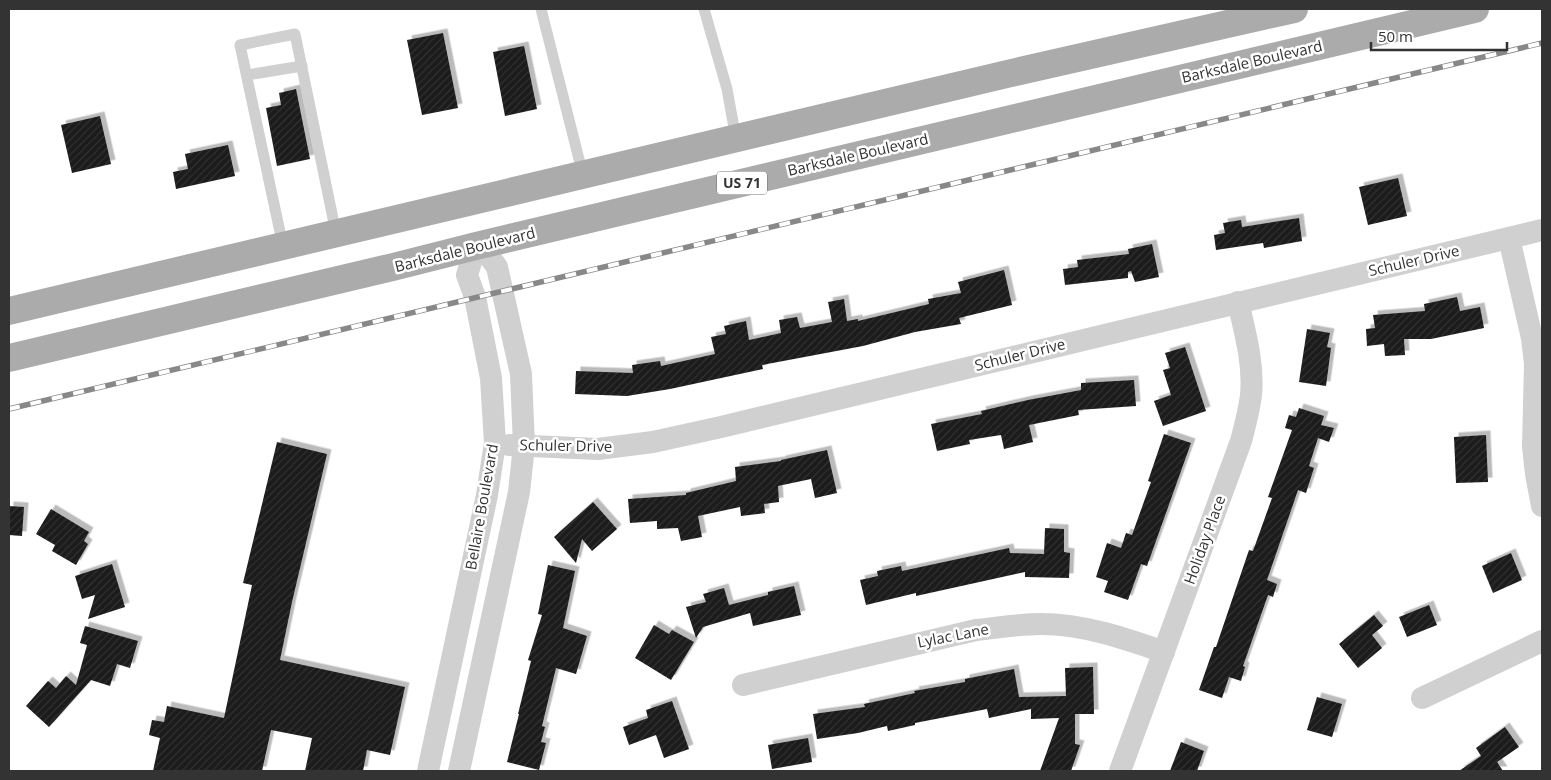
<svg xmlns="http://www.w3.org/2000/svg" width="1551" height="780" font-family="'Open Sans',sans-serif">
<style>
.building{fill:url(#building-hatch);filter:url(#shadow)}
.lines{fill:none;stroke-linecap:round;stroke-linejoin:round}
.service{stroke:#d0d0d0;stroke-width:11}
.minor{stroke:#d0d0d0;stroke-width:22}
.primary{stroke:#ababab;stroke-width:28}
.rail-casing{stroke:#888;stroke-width:5.5}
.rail{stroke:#fff;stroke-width:4;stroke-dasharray:11;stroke-linecap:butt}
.labels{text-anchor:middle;stroke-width:5;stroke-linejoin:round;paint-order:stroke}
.shield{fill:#fff;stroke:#707070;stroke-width:1}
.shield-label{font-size:14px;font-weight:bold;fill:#333}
.street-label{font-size:15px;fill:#333;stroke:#fff}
</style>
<defs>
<pattern id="building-hatch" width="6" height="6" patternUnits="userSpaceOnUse" patternTransform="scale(1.25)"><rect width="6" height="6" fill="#1a1a1a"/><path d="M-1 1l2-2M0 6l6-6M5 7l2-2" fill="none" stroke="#333"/></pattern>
<filter id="shadow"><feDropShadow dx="4.5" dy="-4.5" stdDeviation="0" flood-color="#0004"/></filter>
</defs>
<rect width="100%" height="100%" fill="#fff"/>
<g class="building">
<polygon points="443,33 458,108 422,115 407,40"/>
<polygon points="524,46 537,109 505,116 493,52"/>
<polygon points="296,89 310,159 277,166 266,108 281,105 279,93"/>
<polygon points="100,116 111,164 72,173 61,125"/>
<polygon points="228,145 235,176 176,189 173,172 188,169 185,154"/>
<polygon points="1398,178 1407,216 1368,225 1359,187"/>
<polygon points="1299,218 1302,241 1264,248 1263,243 1216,250 1214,235 1225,233 1223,223 1241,220 1242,227"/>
<polygon points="1152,244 1159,277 1135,282 1131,271 1128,272 1128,278 1065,285 1063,269 1078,267 1077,260 1129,254 1128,249"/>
<polygon points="1004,270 1012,305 959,318 961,324 915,332 863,346 762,365 763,369 670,389 627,396 575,394 576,371 633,373 632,365 660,361 661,366 715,354 711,337 726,334 724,326 746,321 749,340 781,333 779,320 797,317 800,328 832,322 828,302 844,299 847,321 858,319 858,321 929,304 928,299 961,293 958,282"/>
<polygon points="1457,297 1460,311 1480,307 1484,328 1431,339 1404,339 1405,355 1385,356 1384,344 1367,346 1366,329 1375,328 1373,315 1425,311 1424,304"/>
<polygon points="1307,329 1330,333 1327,347 1331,348 1326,386 1299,382"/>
<polygon points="1185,347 1206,411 1163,426 1154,401 1171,395 1163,370 1170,368 1165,353"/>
<polygon points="1134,380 1136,406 1078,410 1079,415 1029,425 1033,442 1004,449 1001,435 969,440 970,444 937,451 931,424 982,414 981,411 1028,400 1081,390 1081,383"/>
<polygon points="1299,408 1324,416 1321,425 1334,428 1329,442 1318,438 1309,466 1314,468 1306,493 1298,490 1267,580 1277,584 1273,597 1268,595 1243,666 1245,667 1241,681 1229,677 1222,698 1199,690 1214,647 1216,647 1249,550 1253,551 1272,498 1268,497 1292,430 1285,428 1289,415 1296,417"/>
<polygon points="1164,434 1191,443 1147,566 1141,564 1128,600 1104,592 1108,581 1096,577 1107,543 1121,548 1126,533 1132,535 1151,482 1148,481"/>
<polygon points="1486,435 1488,482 1456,483 1454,437"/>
<polygon points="277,442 327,454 292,602 280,660 405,687 390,755 367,750 363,771 305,771 312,738 271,730 262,771 153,771 160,738 149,735 152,720 164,722 167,706 224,718 252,585 243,583"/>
<polygon points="827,450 837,493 815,498 811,479 778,486 779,502 764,504 765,513 741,516 740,507 698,516 702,537 681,541 678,528 657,529 657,521 630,523 628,499 686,495 686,493 736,481 735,467 781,461 781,460"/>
<polygon points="593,502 617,529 592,551 582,539 576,563 554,537"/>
<polygon points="9,506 24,507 22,536 9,535"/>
<polygon points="51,509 89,532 84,541 88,544 76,565 52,551 55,545 36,534"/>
<polygon points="1045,528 1064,529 1064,552 1070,553 1069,578 1025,577 1025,572 916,596 916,593 866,605 860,580 878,576 877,571 901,566 902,571 1009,548 1010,553 1044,554"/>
<polygon points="1511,553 1522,580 1493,593 1482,566"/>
<polygon points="112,564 125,607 88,619 95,595 82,599 75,576"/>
<polygon points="548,565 575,571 563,628 587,636 576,674 556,668 542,726 545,727 541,742 546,743 539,770 507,762 519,714 518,714 531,661 528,660 542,615 538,614"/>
<polygon points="794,586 801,615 753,626 750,613 703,627 696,638 686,607 706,602 703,594 724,588 729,605 768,595 768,592"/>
<polygon points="1429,605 1437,625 1407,637 1399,617"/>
<polygon points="1374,615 1383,626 1372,635 1382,648 1358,668 1339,644"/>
<polygon points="654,625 669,634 672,630 694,642 671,680 635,658"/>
<polygon points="85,626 138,641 130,668 117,664 110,686 91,680 49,727 26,706 48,681 56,688 66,676 76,685 87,645 80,643"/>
<polygon points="1093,667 1094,714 1075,714 1075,744 1080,745 1071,771 1040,771 1059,718 1031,719 1031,709 989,718 987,709 915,723 915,725 888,731 887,726 858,733 817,739 813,714 865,707 864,704 915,693 914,691 965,682 965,679 1014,669 1019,697 1066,696 1065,668"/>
<polygon points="1317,697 1342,704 1332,737 1307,730"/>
<polygon points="672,701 689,749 664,758 656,735 629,745 623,727 648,718 646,710"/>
<polygon points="1505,727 1519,747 1497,762 1503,771 1459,771 1481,756 1476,748"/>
<polygon points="808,738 812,762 772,769 768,745"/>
<polygon points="1181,742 1204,751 1197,771 1170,771"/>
</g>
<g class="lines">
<g class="service">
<polyline points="541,9 583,175"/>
<polyline points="704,9 727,89 736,139"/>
<polyline points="247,75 302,66"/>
<polyline points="283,246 240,45 295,34 336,233"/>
</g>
<g class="minor">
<polyline points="1509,238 1532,338 1535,364 1533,446 1536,474 1542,506"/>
<polyline points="509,445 598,449 653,442 721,427 1542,230"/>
<path d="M743 685 976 630C997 628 1019 624 1041 624 1083 624 1124 638 1164 652"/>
<polyline points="1422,698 1542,641"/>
<polyline points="428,771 487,495 495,443 491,378 475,297 467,275 476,246 489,256 497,267 521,374 524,446 519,492 459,771"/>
<path d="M1120 771 1241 441C1245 426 1249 411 1251 395 1254 364 1245 332 1238 302"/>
</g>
<g class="primary">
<polyline points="9,311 1007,74 1294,9"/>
<polyline points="9,358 393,267 476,246 1475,9"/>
</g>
<defs>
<polyline id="rail" points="9,409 1542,43"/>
</defs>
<use href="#rail" class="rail-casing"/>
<use href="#rail" class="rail"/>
</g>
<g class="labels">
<rect class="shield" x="717" y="171.5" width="50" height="23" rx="4"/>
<g class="shield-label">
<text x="742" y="188">US 71</text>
</g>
<g class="street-label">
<text transform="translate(1252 62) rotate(-13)" y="5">Barksdale Boulevard</text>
<text transform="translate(858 155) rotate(-13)" y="5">Barksdale Boulevard</text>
<text transform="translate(465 250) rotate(-14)" y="5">Barksdale Boulevard</text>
<text transform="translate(1414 261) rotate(-13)" y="5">Schuler Drive</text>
<text transform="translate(1020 355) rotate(-14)" y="5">Schuler Drive</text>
<text transform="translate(566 446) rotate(1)" y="5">Schuler Drive</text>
<text transform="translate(482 507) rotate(-80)" y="5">Bellaire Boulevard</text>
<text transform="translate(1205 540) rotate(-70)" y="5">Holiday Place</text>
<text transform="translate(953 636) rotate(-11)" y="5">Lylac Lane</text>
</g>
</g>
<rect width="1551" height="780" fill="none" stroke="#333333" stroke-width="20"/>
<path d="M1371 42v8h136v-8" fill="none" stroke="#333333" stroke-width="2.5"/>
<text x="1378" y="42" font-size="15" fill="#333333" stroke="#ffffff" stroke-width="4" paint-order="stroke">50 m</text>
</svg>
